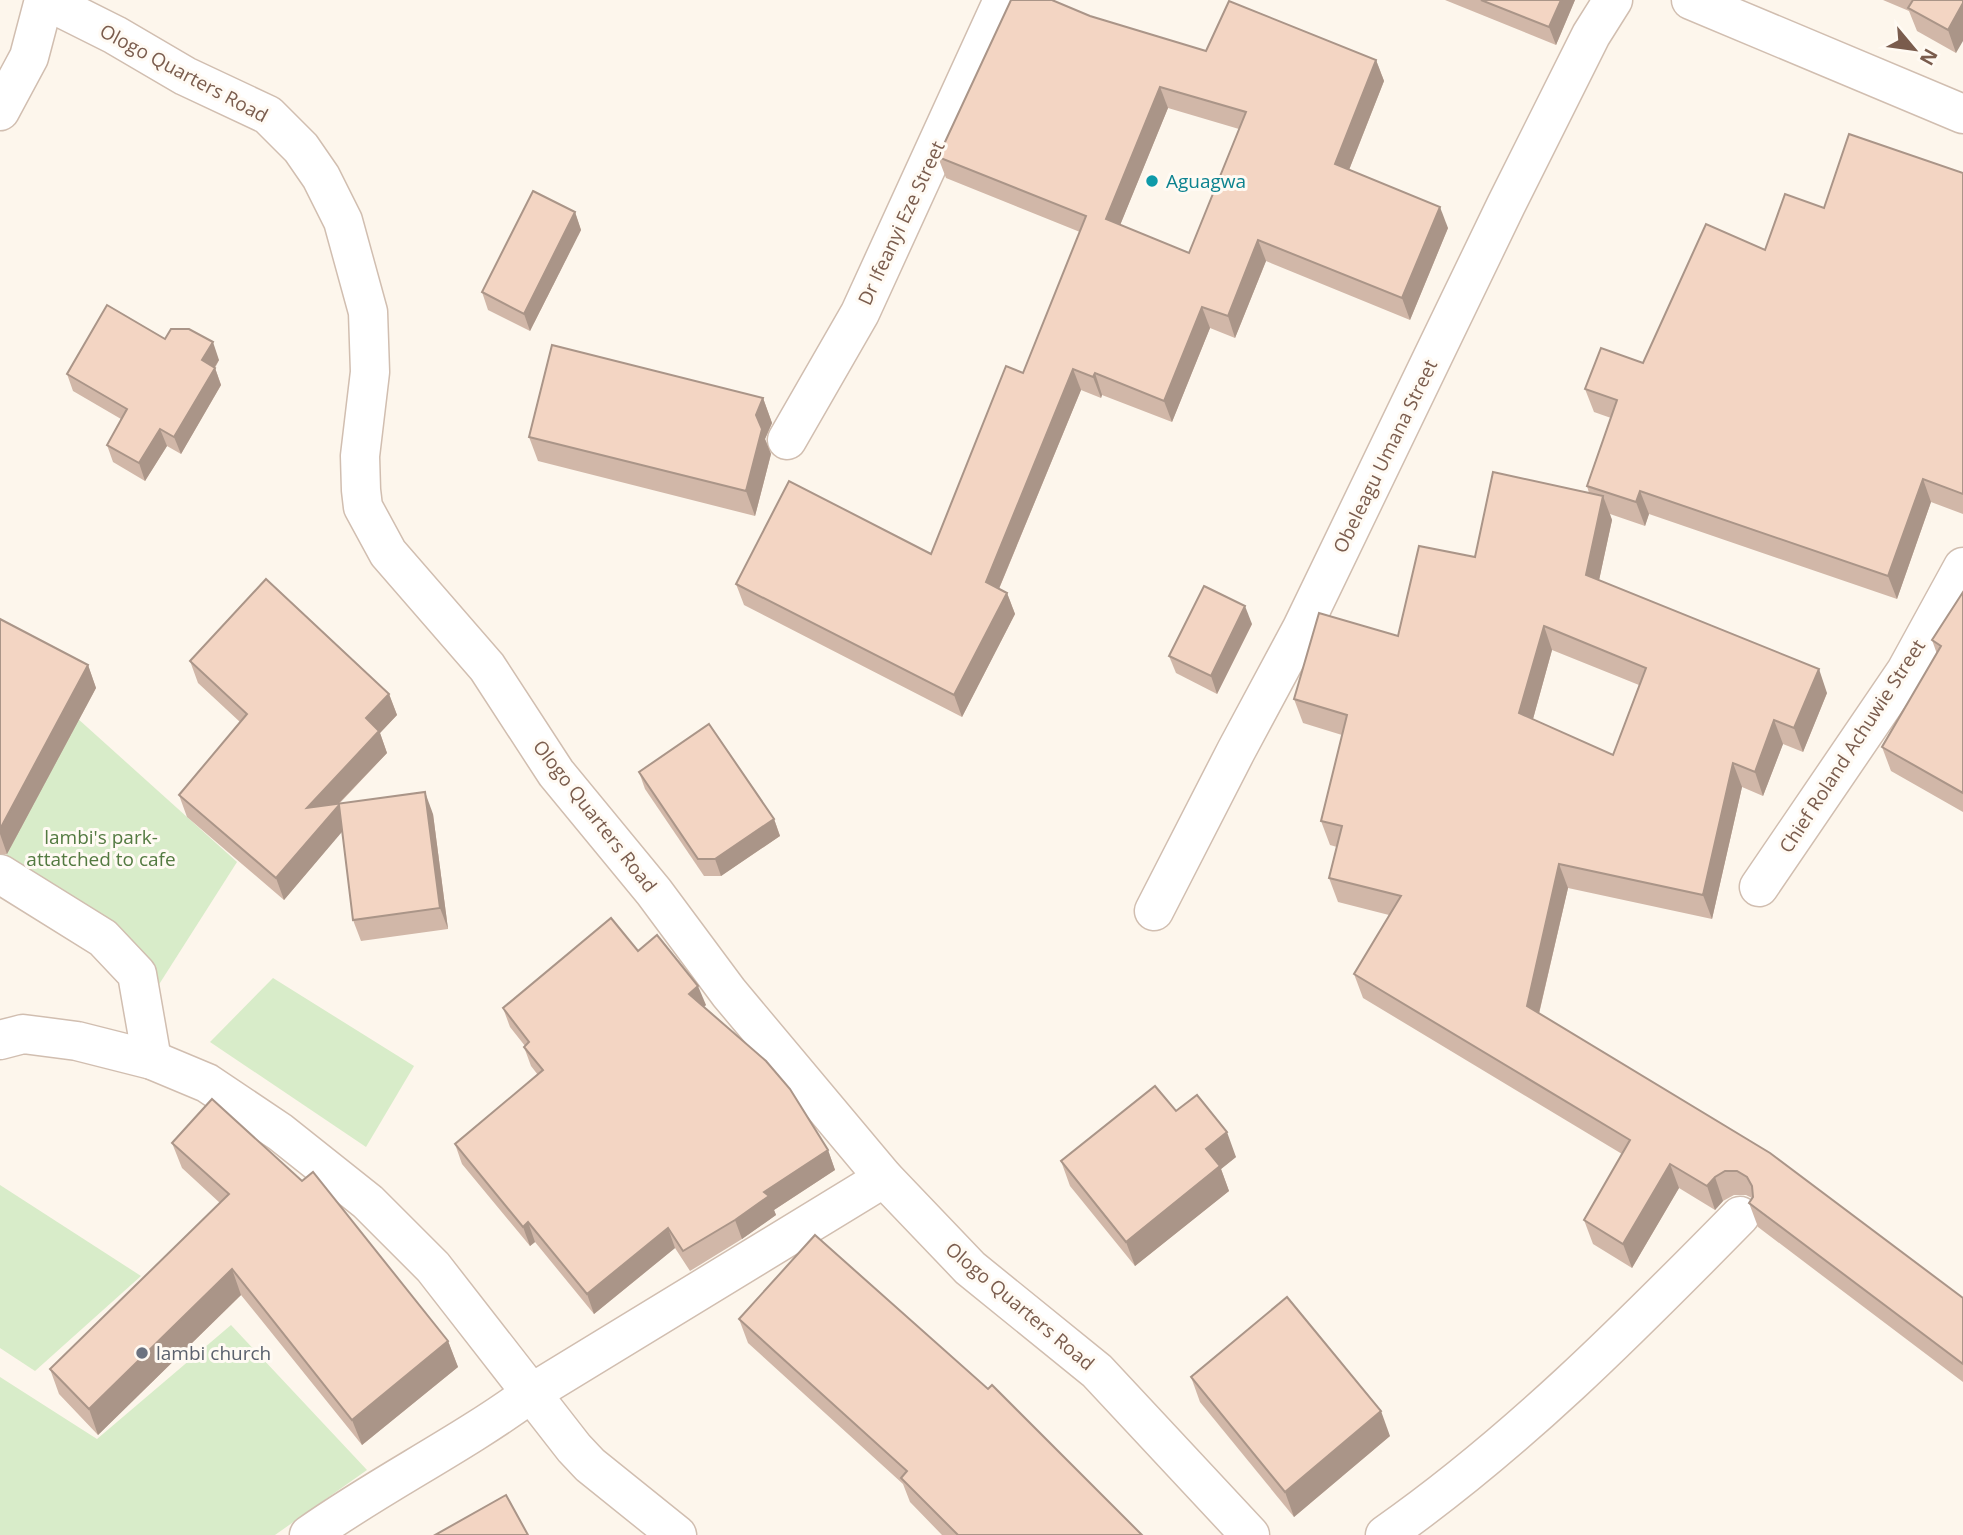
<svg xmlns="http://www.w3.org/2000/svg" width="1963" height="1535" font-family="'Open Sans',sans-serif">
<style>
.green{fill:#d8ecc9}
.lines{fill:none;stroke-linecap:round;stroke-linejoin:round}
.street-casing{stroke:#d1beb0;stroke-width:41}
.street{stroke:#fff;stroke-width:38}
.wall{fill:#d1b7a8;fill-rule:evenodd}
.shaded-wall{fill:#aa9588}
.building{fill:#f3d5c3;stroke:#aa9588;stroke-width:2;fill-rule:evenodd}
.culture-dot{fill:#0f9aa8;stroke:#fffaf3;stroke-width:2.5}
.worship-dot{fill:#6b7280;stroke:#fffaf3;stroke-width:2.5}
.labels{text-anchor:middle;stroke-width:6;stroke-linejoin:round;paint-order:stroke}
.street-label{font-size:19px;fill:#7a5c4d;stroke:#fffaf3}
.culture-label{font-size:19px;fill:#0d838f;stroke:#fffaf3;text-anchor:start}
.park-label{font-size:19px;fill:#537a41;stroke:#fffaf3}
.worship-label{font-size:19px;fill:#5b616d;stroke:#fffaf3;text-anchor:start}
</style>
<rect width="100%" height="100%" fill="#fdf6ec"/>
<g class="green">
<polygon points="77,718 237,862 158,986 0,867"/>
<polygon points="273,978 414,1066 366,1147 210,1042"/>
<polygon points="0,1185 141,1276 35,1371 0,1348"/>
<polygon points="231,1325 367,1470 275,1535 0,1535 0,1377 97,1439"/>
</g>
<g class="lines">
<defs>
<g id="street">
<polyline points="45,0 115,35 185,76 268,115 301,148 321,177 343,221 368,312 370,372 360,456 361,490 363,507 388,553 487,667 556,773 654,892 729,993 884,1178 970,1268 1097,1371 1250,1535"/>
<polyline points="1691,0 1963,114"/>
<polyline points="0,111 29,57 44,0"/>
<polyline points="787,440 860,313 1003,0"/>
<polyline points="0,874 103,938 137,974 152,1060"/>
<polyline points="1759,887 1906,671 1963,567"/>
<polyline points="1154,911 1236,751 1302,628 1506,205 1591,35 1613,0"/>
<polyline points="0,1040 23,1034 77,1041 152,1060 207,1083 280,1132 368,1202 433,1267 574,1448 590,1465 677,1535"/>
<path d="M309 1535C381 1484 459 1446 530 1394L884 1178"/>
<path d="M1385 1535C1515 1444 1628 1330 1740 1216"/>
</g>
</defs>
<use href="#street" class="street-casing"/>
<use href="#street" class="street"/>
</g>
<g class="wall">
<polygon points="1445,0 1575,0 1556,45"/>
<polygon points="1883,0 1963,0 1956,53 1917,31 1909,11"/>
<path d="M1090 16 1206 51 1376 60 1384 81 1349 170 1448 228 1410 320 1266 261 1235 338 1210 328 1172 422 1102 395 1101 398 1081 390 999 589 1007 593 1015 614 962 717 744 605 736 584 931 554 1023 373 1080 232 946 178 938 157ZM1168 108 1239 129 1189 253 1120 225Z"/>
<path d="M1963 173V514L1931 502 1897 599 1649 514 1645 526 1610 514 1612 520 1599 580 1827 693 1803 752 1783 744 1763 796 1742 787 1712 919 1568 888 1539 1014 1963 1298V1382L1758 1227 1749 1203 1752 1198 1746 1195H1734L1723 1201 1715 1210 1679 1188 1632 1268 1593 1244 1584 1220 1622 1154 1363 998 1354 974 1389 915 1338 902 1329 878 1337 847 1330 845 1321 821 1342 735 1303 723 1294 699 1398 636 1475 557 1589 493 1587 486 1611 418 1594 412 1585 389 1643 363 1765 250 1824 208ZM1552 650 1639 685 1613 755 1533 719Z"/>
<polygon points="575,212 581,230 530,331 488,310 482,292"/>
<polygon points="165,339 219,360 215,368 221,385 181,454 167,446 145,481 113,462 107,445 121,419 73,391 67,374"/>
<polygon points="763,398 772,423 765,439 771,454 755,516 538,461 529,437"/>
<polygon points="1963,592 1963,812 1891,771 1882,747 1937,654 1932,640"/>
<polygon points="0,619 88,665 96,688 7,854 0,854"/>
<polygon points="1252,624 1217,694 1176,673 1169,656"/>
<polygon points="190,661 389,694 397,715 380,733 387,753 339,804 433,814 448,929 361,941 353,920 342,831 284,900 187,817 179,795 240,722 198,683"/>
<polygon points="639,772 774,819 780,836 721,876 704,876 645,789"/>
<polygon points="638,951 706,1005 704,1007 828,1150 835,1170 774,1210 776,1215 742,1239 690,1271 675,1248 594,1314 535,1242 530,1246 462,1164 455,1144 538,1075 531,1066 524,1047 525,1046 510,1027 503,1008"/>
<polygon points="1176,1111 1236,1157 1221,1169 1229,1191 1135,1266 1070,1186 1061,1161"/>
<polygon points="172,1143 448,1341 458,1367 362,1445 241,1295 98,1435 59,1394 50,1369 220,1203 182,1168"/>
<polygon points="739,1319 1142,1535 942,1535 910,1502 903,1484 748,1343"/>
<polygon points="1191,1377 1390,1436 1294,1517 1200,1402"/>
</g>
<g class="shaded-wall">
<polygon points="1561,0 1575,0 1556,45 1549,27"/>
<polygon points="1963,3 1963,41 1956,53 1948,30"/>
<polygon points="1376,60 1384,81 1343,185 1335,164"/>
<polygon points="1160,87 1168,108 1114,240 1106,219"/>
<polygon points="1440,207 1448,228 1410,320 1402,298"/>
<polygon points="575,212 581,230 530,331 524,314"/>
<polygon points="1258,240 1266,261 1235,338 1228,316"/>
<polygon points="1202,307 1210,328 1172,422 1164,401"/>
<polygon points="213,342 219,360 208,378 202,360"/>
<polygon points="215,368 221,385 181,454 174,437"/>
<polygon points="1073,369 1081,390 993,603 986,582"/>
<polygon points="1095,373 1102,395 1101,398 1093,377"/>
<polygon points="763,398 772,423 765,439 771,454 755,516 746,491 756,415"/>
<polygon points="160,429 167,446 145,481 139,463"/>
<polygon points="1923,479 1931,502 1897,599 1888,576"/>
<polygon points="1640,491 1649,514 1645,526 1636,502"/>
<polygon points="1603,496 1612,520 1595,599 1586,575"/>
<polygon points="1007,593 1015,614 962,717 954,695"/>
<polygon points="1245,606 1252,624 1217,694 1211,676"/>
<polygon points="1544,626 1552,650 1528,737 1519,713"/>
<polygon points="88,665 96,688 7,854 0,834 0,829"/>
<polygon points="1819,669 1827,693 1803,752 1794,728"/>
<polygon points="389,694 397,715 380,733 387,753 314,829 307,808 366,718"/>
<polygon points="1774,720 1783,744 1763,796 1755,772"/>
<polygon points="1733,763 1742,787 1712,919 1703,895"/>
<polygon points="425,792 433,814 448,929 440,908"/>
<polygon points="339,805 347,826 284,900 276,878"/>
<polygon points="774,819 780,836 721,876 715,859"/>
<polygon points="1559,864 1568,888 1535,1030 1527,1006"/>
<polygon points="698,986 706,1005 696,1013 689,994"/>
<polygon points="1227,1132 1236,1157 1221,1169 1229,1191 1135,1266 1126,1242 1206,1149"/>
<polygon points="828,1150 835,1170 774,1210 776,1215 742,1239 735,1220 764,1192"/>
<polygon points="1670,1164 1679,1188 1632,1268 1623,1244"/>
<polygon points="1715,1177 1723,1201 1715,1210 1707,1186"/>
<polygon points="528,1222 535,1242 530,1246 523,1227"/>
<polygon points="668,1228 675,1248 594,1314 587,1294"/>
<polygon points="232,1269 241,1295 98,1435 89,1409"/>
<polygon points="448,1341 458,1367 362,1445 352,1420"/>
<polygon points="1381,1411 1390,1436 1294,1517 1285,1492"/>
</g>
<g class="building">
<path d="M1011 0H1052L1090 16 1206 51 1229 1 1376 60 1335 164 1440 207 1402 298 1258 240 1228 316 1202 307 1164 401 1095 373 1093 377 1073 369 986 582 1007 593 954 695 736 584 789 481 931 554 1006 366 1023 373 1086 216 938 157ZM1160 87 1246 112 1189 253 1106 219Z"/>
<polygon points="1481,0 1561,0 1549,27"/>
<polygon points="1913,0 1963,0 1963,3 1948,30 1908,8"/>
<polygon points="1849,134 1963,173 1963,494 1923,479 1888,576 1640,491 1636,502 1587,486 1617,400 1585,389 1601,348 1643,363 1706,224 1765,250 1785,194 1824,208"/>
<polygon points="533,191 575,212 524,314 482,292"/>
<polygon points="107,305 165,339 171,329 189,329 213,342 202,360 215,368 174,437 160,429 139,463 107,445 127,409 67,374"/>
<polygon points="552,345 763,398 756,415 762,429 746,491 529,437"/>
<path d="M1493 472 1603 496 1586 575 1819 669 1794 728 1774 720 1755 772 1733 763 1703 895 1559 864 1527 1006 1770 1153 1963 1298V1364L1749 1203 1753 1197 1752 1186 1747 1177 1737 1171H1725L1715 1177 1707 1186 1670 1164 1623 1244 1584 1220 1630 1140 1354 974 1401 896 1329 878 1342 826 1321 821 1347 715 1294 699 1319 613 1398 636 1419 546 1475 557ZM1544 626 1646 668 1613 755 1519 713Z"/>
<polygon points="266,579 389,694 366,718 379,731 307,808 425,792 440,908 353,920 339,805 276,878 179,795 247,714 190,661"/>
<polygon points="1204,586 1245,606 1211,676 1169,656"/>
<polygon points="1963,592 1963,793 1882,747 1941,646 1932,640"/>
<polygon points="0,619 88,665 0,829"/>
<polygon points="709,724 774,819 715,859 698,859 639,772"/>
<polygon points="611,918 638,951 657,935 698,986 689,994 766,1061 790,1089 828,1150 764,1192 769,1196 735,1220 683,1251 668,1228 587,1294 528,1222 523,1227 455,1144 543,1070 524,1047 529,1042 503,1008"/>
<polygon points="1155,1086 1176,1111 1197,1095 1227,1132 1206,1149 1220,1166 1126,1242 1061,1161"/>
<polygon points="212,1099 302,1181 313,1172 448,1341 352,1420 232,1269 89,1409 50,1369 229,1194 172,1143"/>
<polygon points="815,1235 988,1389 992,1385 1142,1535 958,1535 901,1478 907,1471 739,1319"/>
<polygon points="1287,1297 1381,1411 1285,1492 1191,1377"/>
<polygon points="506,1495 528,1535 435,1535"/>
</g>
<circle class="culture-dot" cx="1152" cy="181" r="7"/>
<circle class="worship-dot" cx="142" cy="1353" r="7"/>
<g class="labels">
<g class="street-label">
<text transform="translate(184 73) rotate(28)" y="7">Ologo Quarters Road</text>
<text transform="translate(901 223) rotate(-65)" y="7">Dr Ifeanyi Eze Street</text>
<text transform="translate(1385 456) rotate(-64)" y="7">Obeleagu Umana Street</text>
<text transform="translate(1852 746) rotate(-57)" y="7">Chief Roland Achuwie Street</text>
<text transform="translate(595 816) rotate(52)" y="7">Ologo Quarters Road</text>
<text transform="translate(1020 1306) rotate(40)" y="7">Ologo Quarters Road</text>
</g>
<g class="culture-label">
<text x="1166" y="188">Aguagwa</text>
</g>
<g class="park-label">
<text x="101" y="844">lambi's park-<tspan x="101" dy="22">attatched to cafe</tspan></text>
</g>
<g class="worship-label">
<text x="156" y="1360">lambi church</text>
</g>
</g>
<g transform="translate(1914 49) rotate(119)" stroke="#fffaf3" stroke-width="5" paint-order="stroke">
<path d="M0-5L12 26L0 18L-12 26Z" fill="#7a5c4d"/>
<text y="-10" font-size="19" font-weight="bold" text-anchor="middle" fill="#7a5c4d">N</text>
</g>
</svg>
